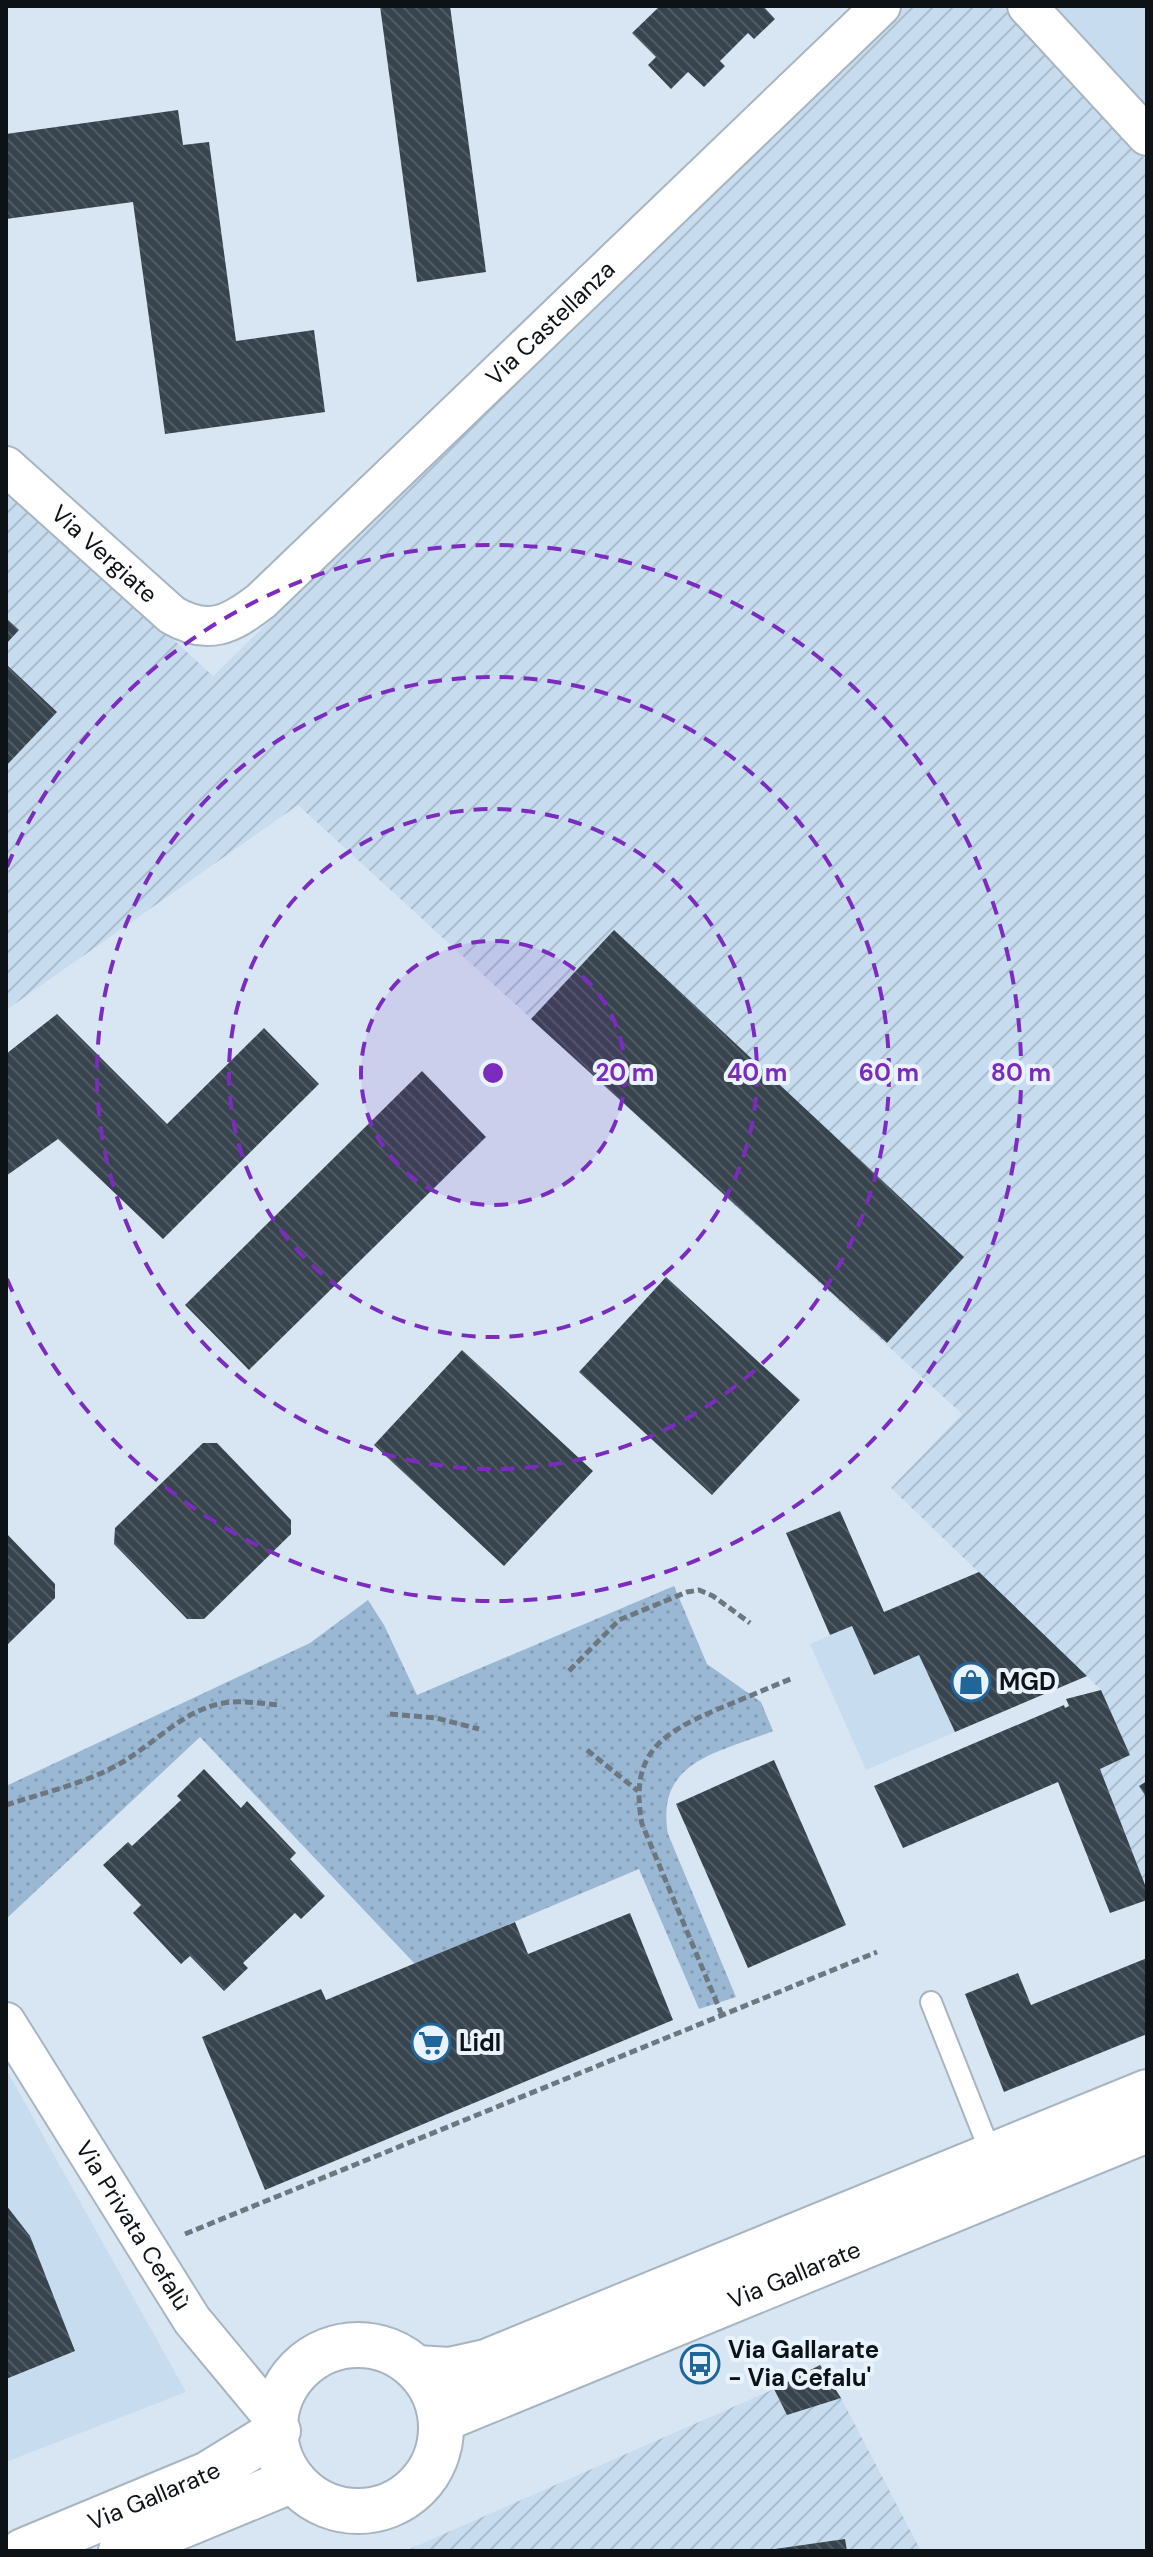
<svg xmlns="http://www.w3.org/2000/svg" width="1153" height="2557" font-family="'DM Sans',sans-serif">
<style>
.built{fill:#c8dcef}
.industrial{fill:url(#industrial-furrows)}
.park{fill:url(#park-dots)}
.building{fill:url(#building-back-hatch)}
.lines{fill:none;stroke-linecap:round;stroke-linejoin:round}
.service-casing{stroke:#a7b5c1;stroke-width:24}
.minor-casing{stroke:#a7b5c1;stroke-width:42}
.primary-casing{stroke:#a7b5c1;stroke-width:48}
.path{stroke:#6d7780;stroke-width:5;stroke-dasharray:8 4;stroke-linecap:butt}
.service{stroke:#fff;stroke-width:20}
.minor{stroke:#fff;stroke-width:38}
.primary{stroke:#fff;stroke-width:44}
.ring{fill:none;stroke:#7b2cbf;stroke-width:4;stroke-dasharray:14 10}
.labels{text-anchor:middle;stroke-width:8;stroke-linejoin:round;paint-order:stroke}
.street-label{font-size:24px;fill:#0d1217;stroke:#e8f3fe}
.poi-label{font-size:24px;font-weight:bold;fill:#0d1217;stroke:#e8f3fe;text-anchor:start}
.centre{fill:#7b2cbf;stroke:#e8f3fe;stroke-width:4}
.ring-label{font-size:24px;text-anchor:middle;font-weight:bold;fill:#7b2cbf;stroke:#e8f3fe;stroke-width:8;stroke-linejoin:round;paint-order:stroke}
</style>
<defs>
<pattern id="industrial-furrows" width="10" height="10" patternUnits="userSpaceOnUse" patternTransform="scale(2)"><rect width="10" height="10" fill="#c8dcef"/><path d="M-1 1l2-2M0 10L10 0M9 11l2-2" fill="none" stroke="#abbccc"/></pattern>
<pattern id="park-dots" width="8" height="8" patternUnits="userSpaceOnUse" patternTransform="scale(2)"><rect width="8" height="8" fill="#9ab8d4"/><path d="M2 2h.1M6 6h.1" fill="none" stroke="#849db5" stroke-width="1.8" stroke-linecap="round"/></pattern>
<pattern id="building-back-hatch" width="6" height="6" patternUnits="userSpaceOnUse" patternTransform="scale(2)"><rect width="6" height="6" fill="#37434d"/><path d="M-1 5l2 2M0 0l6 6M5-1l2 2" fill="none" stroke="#505a63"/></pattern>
</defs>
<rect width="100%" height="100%" fill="#d8e6f3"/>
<g class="built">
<polygon points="1038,6 1147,6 1147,125"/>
<polygon points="979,1572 1087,1676 866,1770 810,1644"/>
<polygon points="6,2069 186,2392 6,2462"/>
</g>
<g class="industrial">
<polygon points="905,6 1001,6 1147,161 1147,1890 1100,1769 1130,1755 1101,1690 891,1488 962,1414 298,805 6,1010 6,485 213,676"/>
<polygon points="820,2365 841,2398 921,2551 405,2551 774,2389"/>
</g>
<path class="park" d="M674 1586 707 1664 761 1702 773 1731C719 1753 655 1760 668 1834L736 1997 699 2009 639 1869 415 1964 200 1737 6 1919V1786L310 1643 368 1600 384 1625 417 1695Z"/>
<g class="building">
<polygon points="380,6 450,6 486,272 417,282"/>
<polygon points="660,6 763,6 775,19 754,39 748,33 720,61 725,66 704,87 688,72 671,89 648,65 656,57 632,33"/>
<polygon points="178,110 183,145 209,142 236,341 314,330 325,412 165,434 133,202 6,219 6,134"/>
<polygon points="6,618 19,630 6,644"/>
<polygon points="6,664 57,712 6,766"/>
<polygon points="614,930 964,1257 887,1343 531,1019"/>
<polygon points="57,1014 167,1124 264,1028 319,1084 163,1239 58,1139 6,1176 6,1054"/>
<polygon points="422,1071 486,1137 249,1370 185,1305"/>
<polygon points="666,1277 800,1400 712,1495 579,1372"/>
<polygon points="462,1350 593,1471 504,1566 374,1445"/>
<polygon points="203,1443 217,1443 291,1520 291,1534 204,1619 187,1619 114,1544 115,1528"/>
<polygon points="840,1511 884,1612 979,1572 1087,1676 955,1732 919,1655 874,1675 852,1626 830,1635 786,1533"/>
<polygon points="6,1533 55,1584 55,1598 6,1646"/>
<polygon points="1101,1690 1130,1755 1100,1769 1147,1890 1147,1900 1110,1913 1058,1782 903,1848 874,1786 1064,1705 1065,1708 1069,1706 1066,1699"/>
<polygon points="774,1760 846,1925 748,1968 676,1804"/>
<polygon points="204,1769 241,1808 247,1801 296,1853 290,1859 325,1896 301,1919 295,1913 243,1963 248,1968 224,1991 190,1956 181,1964 133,1913 141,1905 103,1865 128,1842 132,1846 181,1800 177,1796"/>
<polygon points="1147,1781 1147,1798 1139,1786"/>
<polygon points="630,1913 673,2020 265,2190 202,2037 321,1989 326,2000 515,1922 528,1954"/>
<polygon points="1147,1958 1147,2034 1004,2092 965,1994 1018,1973 1031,2005"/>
<polygon points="6,2205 30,2236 75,2351 6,2379"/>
<polygon points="820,2365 841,2398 787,2415 774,2389"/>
<polygon points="845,2539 847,2551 776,2551 775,2549"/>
</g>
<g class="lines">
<defs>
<polyline id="service" points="931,2002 992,2156"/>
<g id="minor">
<polyline points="1027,6 1147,136"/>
<path id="s1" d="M6 466 172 615C208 636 230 625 261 601L881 6"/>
<path id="s2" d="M6 2022 192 2320 275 2420"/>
</g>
<g id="primary">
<circle cx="358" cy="2428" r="83"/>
<polyline points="416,2368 450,2370 486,2362 1147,2092"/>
<path id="s3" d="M441 2420 1147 2130"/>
<path id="s4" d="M23 2551 208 2474 278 2431"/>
<polyline points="121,2551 293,2480"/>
</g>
</defs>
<use href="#service" class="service-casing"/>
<use href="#minor" class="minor-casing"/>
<use href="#primary" class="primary-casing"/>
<g class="path">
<polyline points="569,1671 619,1620 687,1592 699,1590 713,1596 750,1623"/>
<polyline points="390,1714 436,1718 479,1729"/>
<polyline points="587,1750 638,1791"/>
<path d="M6 1805C45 1792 85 1784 121 1763 157 1742 188 1705 232 1702 248 1701 265 1704 281 1705"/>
<path d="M722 2015 642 1824C629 1754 660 1734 718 1709 743 1699 768 1688 793 1678"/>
<polyline points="185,2234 877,1952"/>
</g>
<use href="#service" class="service"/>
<use href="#minor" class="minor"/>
<use href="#primary" class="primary"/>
</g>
<circle cx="493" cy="1073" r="132" fill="#7b2cbf" fill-opacity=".12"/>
<g class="ring">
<circle cx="493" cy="1073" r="132"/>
<circle cx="493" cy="1073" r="264"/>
<circle cx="493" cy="1073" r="396"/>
<path d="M7 867A528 528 0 1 1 7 1279"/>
</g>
<defs>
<symbol id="shop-ring" viewBox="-11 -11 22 22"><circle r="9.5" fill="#e8f3fe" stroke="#21669b" stroke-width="1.5"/><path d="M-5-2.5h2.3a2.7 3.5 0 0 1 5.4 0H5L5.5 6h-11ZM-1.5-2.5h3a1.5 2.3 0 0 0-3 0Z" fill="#21669b"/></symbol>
<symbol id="supermarket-ring" viewBox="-11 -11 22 22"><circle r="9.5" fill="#e8f3fe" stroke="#21669b" stroke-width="1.5"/><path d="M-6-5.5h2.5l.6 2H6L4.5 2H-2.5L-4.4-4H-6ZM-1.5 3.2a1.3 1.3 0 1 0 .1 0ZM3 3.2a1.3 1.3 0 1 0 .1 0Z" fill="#21669b"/></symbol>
<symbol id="bus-ring" viewBox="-11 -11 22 22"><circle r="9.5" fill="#e8f3fe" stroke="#21669b" stroke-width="1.5"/><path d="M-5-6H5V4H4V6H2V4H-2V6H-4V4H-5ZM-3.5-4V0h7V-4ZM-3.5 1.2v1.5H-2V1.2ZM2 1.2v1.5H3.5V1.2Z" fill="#21669b"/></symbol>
</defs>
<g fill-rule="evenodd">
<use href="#shop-ring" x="949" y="1660" width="44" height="44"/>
<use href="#supermarket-ring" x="409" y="2021" width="44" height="44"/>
<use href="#bus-ring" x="678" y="2342" width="44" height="44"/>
</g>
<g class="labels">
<g class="street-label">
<text dy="8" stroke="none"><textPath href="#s1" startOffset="722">Via Castellanza</textPath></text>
<text dy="8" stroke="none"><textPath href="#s1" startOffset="132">Via Vergiate</textPath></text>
<text dy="8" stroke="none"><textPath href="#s2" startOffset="240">Via Privata Cefalù</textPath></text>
<text dy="8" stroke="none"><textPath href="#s3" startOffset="382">Via Gallarate</textPath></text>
<text dy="8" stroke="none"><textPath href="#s4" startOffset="142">Via Gallarate</textPath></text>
</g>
<g class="poi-label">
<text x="999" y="1690">MGD</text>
<text x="459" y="2051">Lidl</text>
<text x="728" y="2358">Via Gallarate<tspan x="728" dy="28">- Via Cefalu'</tspan></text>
</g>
</g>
<circle cx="493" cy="1073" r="12" class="centre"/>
<g class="ring-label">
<text x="625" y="1081">20 m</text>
<text x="757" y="1081">40 m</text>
<text x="889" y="1081">60 m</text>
<text x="1021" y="1081">80 m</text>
</g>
<rect width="1153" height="2557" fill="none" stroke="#0d1217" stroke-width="16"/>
</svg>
